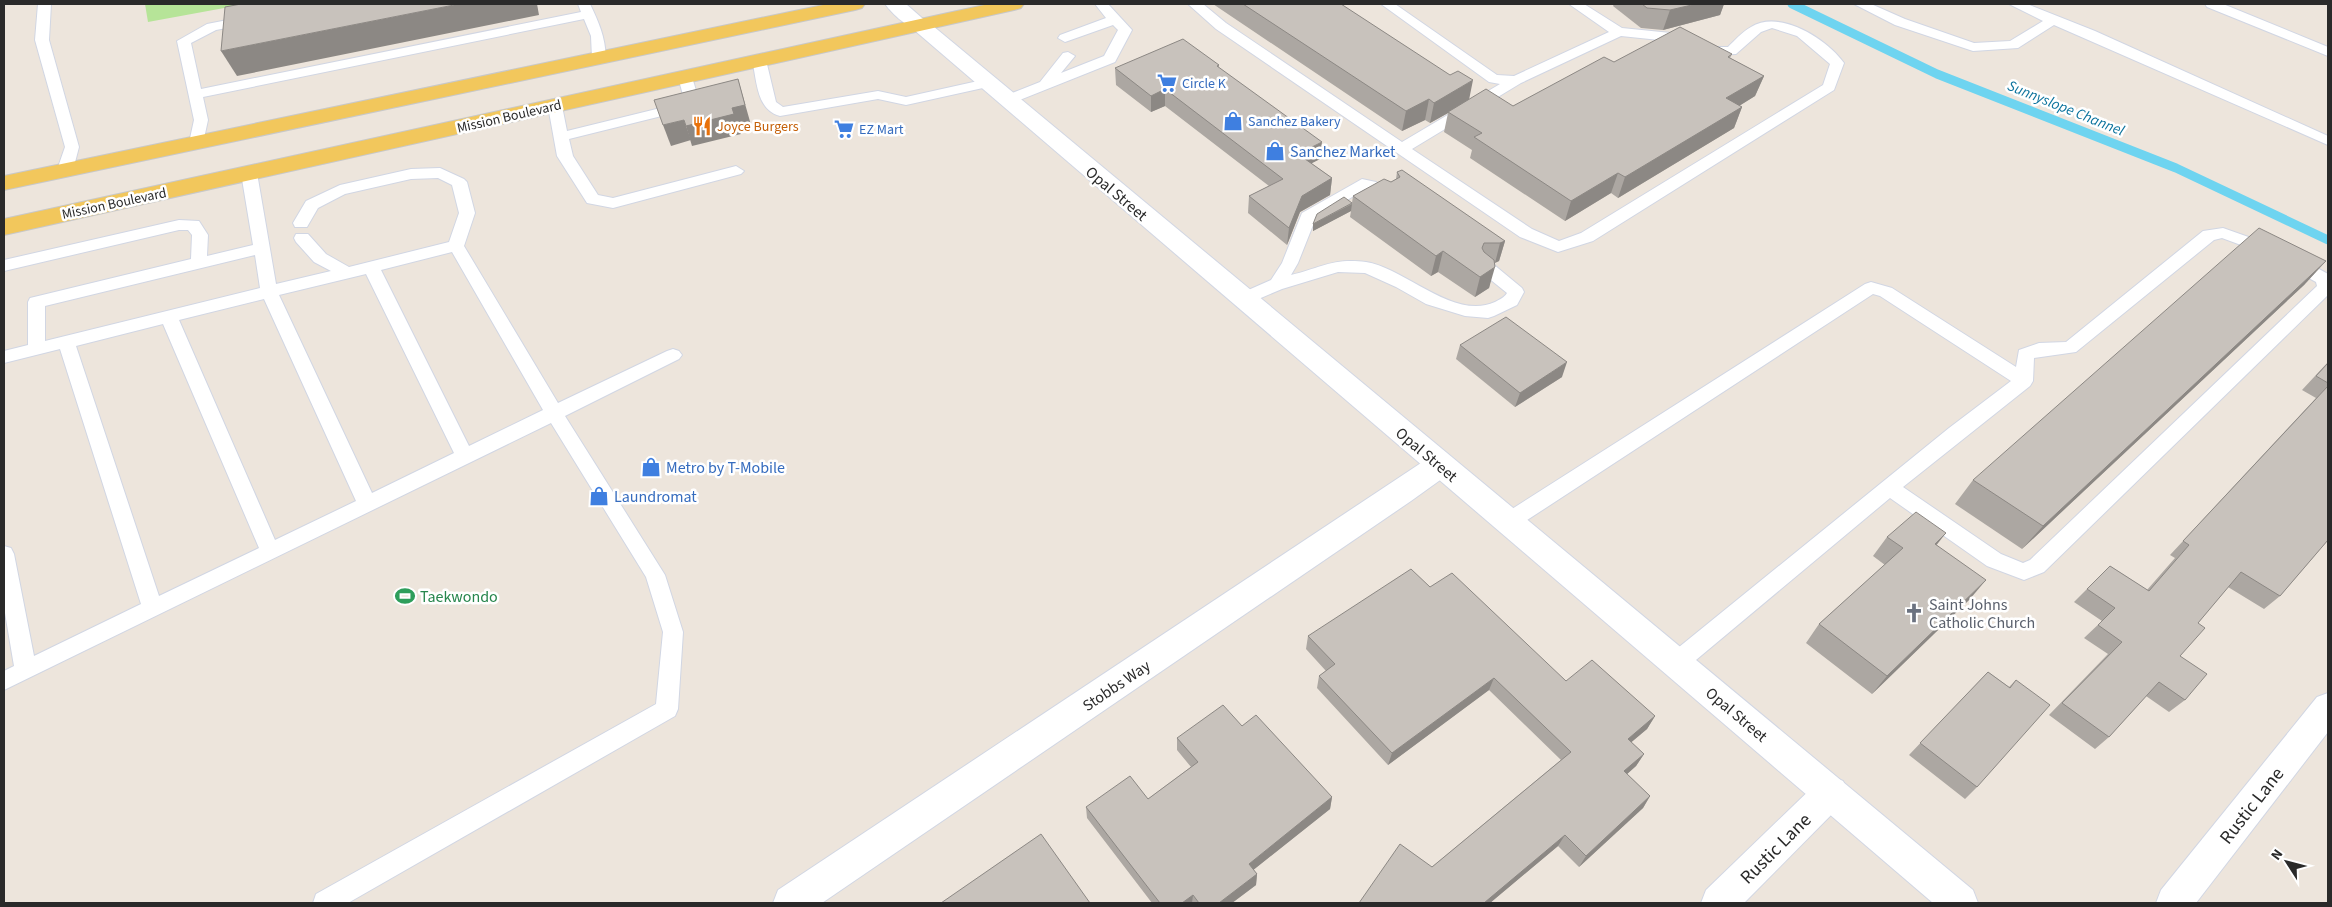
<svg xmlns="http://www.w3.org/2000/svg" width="2332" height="907" font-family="'Source Sans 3',sans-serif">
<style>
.green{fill:#b6e498}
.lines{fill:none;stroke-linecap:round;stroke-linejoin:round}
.stream{stroke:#6ed4f0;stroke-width:9}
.lane-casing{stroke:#d1d6e3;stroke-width:2}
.street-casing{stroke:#d1d6e3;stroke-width:2}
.secondary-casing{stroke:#d1d6e3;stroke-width:2}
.primary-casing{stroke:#c8c8c8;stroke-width:2}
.lane{fill:#fff;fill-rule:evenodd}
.street{fill:#fff;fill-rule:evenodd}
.secondary{fill:#fff;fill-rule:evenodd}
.primary{fill:#f2c75c;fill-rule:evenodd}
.wall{fill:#aca7a2}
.shaded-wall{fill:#8c8884}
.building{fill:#c8c2bc;stroke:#8c8884}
.labels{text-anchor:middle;stroke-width:5;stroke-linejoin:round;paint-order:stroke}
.far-shop-label{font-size:14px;fill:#366cbe;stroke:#fff;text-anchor:start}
.far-street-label{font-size:14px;fill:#2a2a2a;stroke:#fff}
.far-food-label{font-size:14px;fill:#c56008;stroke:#fff;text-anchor:start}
.far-water-label{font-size:15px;font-style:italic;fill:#0c739d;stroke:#fff}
.shop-label{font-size:16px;fill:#366cbe;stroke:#fff;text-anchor:start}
.street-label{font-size:16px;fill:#2a2a2a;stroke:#fff}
.leisure-label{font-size:16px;fill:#27864d;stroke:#fff;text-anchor:start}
.worship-label{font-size:16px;fill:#5b616d;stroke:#fff;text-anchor:start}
.near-street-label{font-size:19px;fill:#2a2a2a;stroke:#fff}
</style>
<rect width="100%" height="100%" fill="#ede5dc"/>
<polygon class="green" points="145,4 246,4 148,22"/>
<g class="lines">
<polyline class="stream" points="1792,4 1937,74 2176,168 2328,240"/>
<defs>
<g id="lane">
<polygon points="38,4 51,4 49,40 79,147 73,170 65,175 57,170 65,147 35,40"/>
<path d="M578 4H590C599 23 605 36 606 58L604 61 599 62 592 58 591 36 584 19 203 97 208 120 203 143 196 148 189 143 194 120 177 41 207 24 248 16 255 20 253 23 216 30 191 43 201 89 581 12Z"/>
<polygon points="1095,4 1108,4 1132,30 1115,62 1012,103 1002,103 1000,100 1002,97 1040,82 1063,53 1068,52 1075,56 1061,73 1104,56 1118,30 1113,25 1065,42 1058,38 1060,35 1106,18"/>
<path d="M1188 4H1203L1226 23 1402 142 1500 84 1489 82 1381 4H1395L1497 75 1514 76 1609 32 1569 4H1584L1622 28 1671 33 1713 47H1728C1735 40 1742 32 1751 27 1780 9 1827 39 1844 63L1834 90 1593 241 1558 252 1520 237 1216 29ZM1772 28 1797 36 1830 64 1823 85 1581 233 1559 241 1532 229 1412 149 1521 83 1621 36 1669 41 1712 55 1736 54 1761 32Z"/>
<polygon points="1854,4 1871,4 1905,19 1974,43 2010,41 2043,21 2009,4 2027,4 2095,31 2328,136 2328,145 2054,25 2018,48 1973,51 1895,25"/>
<polygon points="2205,4 2223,4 2328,47 2328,56 2207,7"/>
<path d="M759 56 766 60 776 102 783 107 878 91 906 97 987 79 994 83 992 86 906 105 878 99 780 116C756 110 757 80 752 60Z"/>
<polygon points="685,73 692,77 700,104 698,107 569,139 573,156 598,195 613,198 736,166 744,171 741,174 613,208 587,203 557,156 548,106 550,103 555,102 562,106 567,131 685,102 678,77"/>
<path d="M249 168 257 173 276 284 331 271 314 262 296 242 294 238 296 234H308L326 254 349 267 449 242 459 213 452 185 438 178 411 179 345 194 318 208 307 227H295L293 223 306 201 340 185 411 169 440 168 464 179 467 182 475 213 464 246 558 403 667 351 673 349 679 351 682 355 679 359 565 416 665 575 683 632 678 709 675 716 348 903H313L316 894 656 704 663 632 646 577 551 423 4 690V671L14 666 4 607V546L11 548 14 554 34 656 141 604 60 349 4 363V351L28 345V302L30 298 191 259 192 235 188 230H179L4 271V260L179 220 199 221 208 235 207 256 253 245 241 173ZM452 252 543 410 469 446 381 270ZM255 255 260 288 45 341V306ZM366 274 454 453 372 493 279 295ZM264 299 356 501 275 540 179 320ZM163 324 259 548 159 596 76 346Z"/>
<path d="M1362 179 1376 182 1395 196 1387 201 1365 189 1315 220 1298 263 1291 275C1321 268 1332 258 1366 262 1405 268 1454 321 1495 302 1500 299 1504 298 1507 293L1481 272 1479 268 1481 264H1493L1522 288 1524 292 1517 305 1494 316 1488 318 1465 316 1426 304 1396 287 1365 273 1338 272 1282 289 1249 303H1237L1235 299 1237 295 1271 280 1282 263 1302 213Z"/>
<polygon points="2223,228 2274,246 2276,250 2274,254 2268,255 2222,238 2214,240 2076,352 2034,358 2033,381 2030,386 1903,487 2001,554 2023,563 2030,560 2317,286 2316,282 2287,266 2285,262 2287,258 2299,258 2328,274 2328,295 2044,572 2024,580 1987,566 1890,498 1684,670 1676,672 1668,670 1665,663 1668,656 1949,428 2011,381 1880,296 1873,294 1515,528 1508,530 1501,528 1498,522 1501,516 1865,284 1871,282 1892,288 2016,367 2019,350 2039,343 2066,342 2203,231"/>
</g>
<g id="street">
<path d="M885 4H906L930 25 927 29C912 33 894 16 885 4Z"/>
<polygon points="1440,454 1450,457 1454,465 1450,473 1411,501 822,903 773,903 778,890 1430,457"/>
<polygon points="2328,693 2328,732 2196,903 2156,903 2161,890 2317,697"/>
<polygon points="1831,776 1843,781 1848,792 1843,803 1744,903 1701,903 1706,890 1819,781"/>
</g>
<polygon id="secondary" points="920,19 927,21 1973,890 1978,903 1933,903 913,29 910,25 913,21"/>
<g id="primary">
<polygon points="828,4 865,4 862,8 855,10 4,190 4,176"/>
<polygon points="989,4 1024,4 1021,8 1014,10 4,235 4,219"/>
</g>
</defs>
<use href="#lane" class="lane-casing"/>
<use href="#street" class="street-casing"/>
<use href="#secondary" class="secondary-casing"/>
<use href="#primary" class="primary-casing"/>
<use href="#lane" class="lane"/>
<use href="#street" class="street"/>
<use href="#secondary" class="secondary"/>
<use href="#primary" class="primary"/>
</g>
<g class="wall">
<polygon points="1213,4 1341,4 1469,99 1513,106 1614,62 1732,54 1730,58 1764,76 1755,96 1739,106 1742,107 1734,128 1618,198 1611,193 1565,221 1470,158 1472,150 1444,132 1448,113 1430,123 1425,120 1402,131"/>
<polygon points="1614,4 1724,4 1720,15 1663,30 1641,28 1613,6"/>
<polygon points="1219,65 1219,68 1320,159 1311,163 1332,178 1330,195 1300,212 1287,245 1248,213 1249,196 1269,186 1165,106 1151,112 1116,85 1115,68"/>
<polygon points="1397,172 1505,241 1499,261 1494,263 1489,288 1475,297 1438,272 1431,276 1350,217 1351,211 1313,231 1313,224 1352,203 1353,196 1391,182 1396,179"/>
<polygon points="2326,261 2304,285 2022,549 1955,504 1973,480"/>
<polygon points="1460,345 1562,377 1515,407 1456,359"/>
<polygon points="2328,362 2328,540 2280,596 2264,609 2228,587 2198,623 2180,656 2185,700 2169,712 2146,696 2109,737 2095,749 2049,715 2108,654 2084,638 2102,621 2074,602 2110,566 2147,590 2175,558 2170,555 2316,398 2302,390"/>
<polygon points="1887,537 1937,545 1970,599 1872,694 1806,643 1819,624 1885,565 1873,556"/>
<polygon points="1430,587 1566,681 1655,716 1647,729 1631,742 1644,754 1636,766 1627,774 1650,796 1643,808 1579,867 1558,846 1490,903 1359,903 1432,867 1561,760 1489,690 1388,765 1317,688 1319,676 1326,671 1306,649 1308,636"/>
<polygon points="1988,672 2009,687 2016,680 1977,787 1965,799 1909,755"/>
<polygon points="1242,726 1332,797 1330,809 1253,870 1257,874 1256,885 1232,903 1152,903 1087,818 1086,807 1148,799 1191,767 1177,750 1177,738"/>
</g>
<g class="shaded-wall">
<polygon points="459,4 537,4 539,15 237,76 221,51"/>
<polygon points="1696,4 1724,4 1720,15 1663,30 1670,10"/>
<polygon points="1764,76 1755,96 1718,119 1726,98"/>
<polygon points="738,79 751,125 739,128 741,134 692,146 686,126"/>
<polygon points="1473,80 1469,100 1448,112 1448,113 1430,123 1434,103"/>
<polygon points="1165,89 1165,106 1151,112 1151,96"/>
<polygon points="1429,99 1425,120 1402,131 1406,111"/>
<polygon points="1742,107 1734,128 1618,198 1625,177"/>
<polygon points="684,120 691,140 671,146 663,125"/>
<polygon points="1322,142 1320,159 1297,171 1298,154"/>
<polygon points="1618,173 1611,193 1565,221 1571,201"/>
<polygon points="1332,178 1330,195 1300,212 1287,245 1289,228 1302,196"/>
<polygon points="1352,204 1351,211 1313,231 1313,224"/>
<polygon points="1505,241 1499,261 1495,263 1500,243"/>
<polygon points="1443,251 1438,272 1431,276 1436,256"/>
<polygon points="2326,261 2304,285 2022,549 2043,526"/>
<polygon points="1495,267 1489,288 1475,297 1480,277"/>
<polygon points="1567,362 1562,377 1515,407 1520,393"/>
<polygon points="1946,533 1931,552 1935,544"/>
<polygon points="1986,580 1970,599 1872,694 1887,676"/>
<polygon points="1494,678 1489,690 1388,765 1392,753"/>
<polygon points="1655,716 1647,729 1621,751 1628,739"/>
<polygon points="1644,754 1636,766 1617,783 1624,771"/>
<polygon points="1650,796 1643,808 1579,867 1586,856"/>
<polygon points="1332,797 1330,809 1247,875 1249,864"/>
<polygon points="1565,835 1558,846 1490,903 1483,903"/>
<polygon points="1257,874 1256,885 1232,903 1219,903"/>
<polygon points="1193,895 1192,903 1182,903"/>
</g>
<g class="building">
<polygon points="241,4 459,4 221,51 225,7"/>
<polygon points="1243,4 1341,4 1450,75 1458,71 1473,80 1434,103 1429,99 1406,111"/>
<polygon points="1642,4 1696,4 1670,10 1647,8"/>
<polygon points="1680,27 1732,54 1728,57 1764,76 1726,98 1742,107 1625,177 1618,173 1571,201 1474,137 1482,133 1448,112 1486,89 1513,106 1604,57 1614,62"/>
<polygon points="1183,39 1219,65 1217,66 1322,142 1298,154 1332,178 1302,196 1289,228 1249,196 1283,179 1165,89 1151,96 1115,68"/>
<polygon points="738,79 745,105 732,108 734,114 686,126 684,120 663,125 654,100"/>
<polygon points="1402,170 1505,241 1500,243 1484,243 1482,248 1484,252 1494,260 1495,267 1480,277 1443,251 1436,256 1353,196 1384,179 1391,182 1400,177 1397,172"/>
<polygon points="1344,197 1352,203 1313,224 1317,214"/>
<polygon points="2259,228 2326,261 2043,526 1973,480"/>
<polygon points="1506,317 1567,362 1520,393 1460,345"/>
<polygon points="2328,363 2328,383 2316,376"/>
<polygon points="2328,386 2328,540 2280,596 2241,572 2198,623 2205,628 2180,656 2207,674 2185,700 2159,682 2109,737 2062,703 2122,642 2098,625 2115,608 2087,589 2110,566 2149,591 2189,545 2183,541"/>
<polygon points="1916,512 1946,533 1935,544 1986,580 1887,676 1819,624 1903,548 1887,537"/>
<polygon points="1411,569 1430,587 1452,573 1566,681 1592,660 1655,716 1628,739 1644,754 1624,771 1650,796 1586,856 1565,835 1484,903 1359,903 1400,844 1432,867 1571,752 1494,678 1392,753 1319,676 1335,664 1308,636"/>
<polygon points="1988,672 2010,688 2016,680 2050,705 1977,787 1920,743"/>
<polygon points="1223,705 1242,726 1256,715 1332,797 1249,864 1257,874 1219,903 1199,903 1193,895 1182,903 1160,903 1086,807 1130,776 1148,799 1198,762 1177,738"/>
<polygon points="1041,834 1090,903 941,903"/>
</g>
<defs>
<symbol id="supermarket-bare" viewBox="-9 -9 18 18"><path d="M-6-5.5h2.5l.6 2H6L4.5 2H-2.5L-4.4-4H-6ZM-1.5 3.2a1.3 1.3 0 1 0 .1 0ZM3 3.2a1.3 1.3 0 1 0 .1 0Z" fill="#3f7fe0" stroke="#fff" stroke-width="2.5" paint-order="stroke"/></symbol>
<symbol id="shop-bare" viewBox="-9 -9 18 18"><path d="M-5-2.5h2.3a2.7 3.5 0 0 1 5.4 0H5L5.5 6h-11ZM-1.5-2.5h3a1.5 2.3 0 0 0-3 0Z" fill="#3f7fe0" stroke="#fff" stroke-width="2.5" paint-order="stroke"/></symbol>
<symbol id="restaurant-bare" viewBox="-9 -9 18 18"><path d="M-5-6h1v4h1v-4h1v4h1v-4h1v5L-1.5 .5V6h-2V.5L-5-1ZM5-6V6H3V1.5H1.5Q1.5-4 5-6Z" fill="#e8710a" stroke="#fff" stroke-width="2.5" paint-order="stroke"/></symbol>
<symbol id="stadium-bare" viewBox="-9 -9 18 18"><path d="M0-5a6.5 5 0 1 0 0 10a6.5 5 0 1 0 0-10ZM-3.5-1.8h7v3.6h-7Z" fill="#2e9e5b" stroke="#fff" stroke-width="2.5" paint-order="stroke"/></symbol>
<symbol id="church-bare" viewBox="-9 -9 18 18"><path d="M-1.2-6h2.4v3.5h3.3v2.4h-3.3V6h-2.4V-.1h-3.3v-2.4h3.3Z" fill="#6b7280" stroke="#fff" stroke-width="2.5" paint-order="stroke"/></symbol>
</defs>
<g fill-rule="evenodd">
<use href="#supermarket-bare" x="1153" y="69" width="28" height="28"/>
<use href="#shop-bare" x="1219" y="107" width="28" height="28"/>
<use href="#restaurant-bare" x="688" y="112" width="28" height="28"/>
<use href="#supermarket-bare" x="830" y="115" width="28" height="28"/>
<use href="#shop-bare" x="1261" y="137" width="28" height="28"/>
<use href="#shop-bare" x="637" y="453" width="28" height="28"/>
<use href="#shop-bare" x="585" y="482" width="28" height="28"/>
<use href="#stadium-bare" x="391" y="582" width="28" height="28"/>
<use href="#church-bare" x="1900" y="599" width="28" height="28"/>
</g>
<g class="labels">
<g class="far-shop-label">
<text x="1182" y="88">Circle K</text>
<text x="1248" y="126">Sanchez Bakery</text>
<text x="859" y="134">EZ Mart</text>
</g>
<g class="far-street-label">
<text transform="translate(509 116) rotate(-13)" y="5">Mission Boulevard</text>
<text transform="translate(114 203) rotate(-12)" y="5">Mission Boulevard</text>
</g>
<g class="far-food-label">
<text x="717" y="131">Joyce Burgers</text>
</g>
<g class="far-water-label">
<text transform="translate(2066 108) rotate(22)" y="5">Sunnyslope Channel</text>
</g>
<g class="shop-label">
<text x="1290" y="157">Sanchez Market</text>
<text x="666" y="473">Metro by T-Mobile</text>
<text x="614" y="502">Laundromat</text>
</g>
<g class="street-label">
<text transform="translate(1117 193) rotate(40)" y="6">Opal Street</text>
<text transform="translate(1427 454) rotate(40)" y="6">Opal Street</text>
<text transform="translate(1116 685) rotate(-34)" y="6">Stobbs Way</text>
<text transform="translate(1737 714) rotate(40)" y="6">Opal Street</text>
</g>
<g class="leisure-label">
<text x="420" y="602">Taekwondo</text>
</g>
<g class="worship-label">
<text x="1929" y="610">Saint Johns<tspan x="1929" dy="18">Catholic Church</tspan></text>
</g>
<g class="near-street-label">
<text transform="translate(2251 805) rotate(-52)" y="7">Rustic Lane</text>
<text transform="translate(1775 848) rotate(-45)" y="7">Rustic Lane</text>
</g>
</g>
<rect width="2332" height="907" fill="none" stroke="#2a2a2a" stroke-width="10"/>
<g transform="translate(2287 862) rotate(306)" stroke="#ffffff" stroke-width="4" paint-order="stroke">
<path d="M0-4L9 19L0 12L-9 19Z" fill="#2a2a2a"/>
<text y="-8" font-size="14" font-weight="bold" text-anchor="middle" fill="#2a2a2a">N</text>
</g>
</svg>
